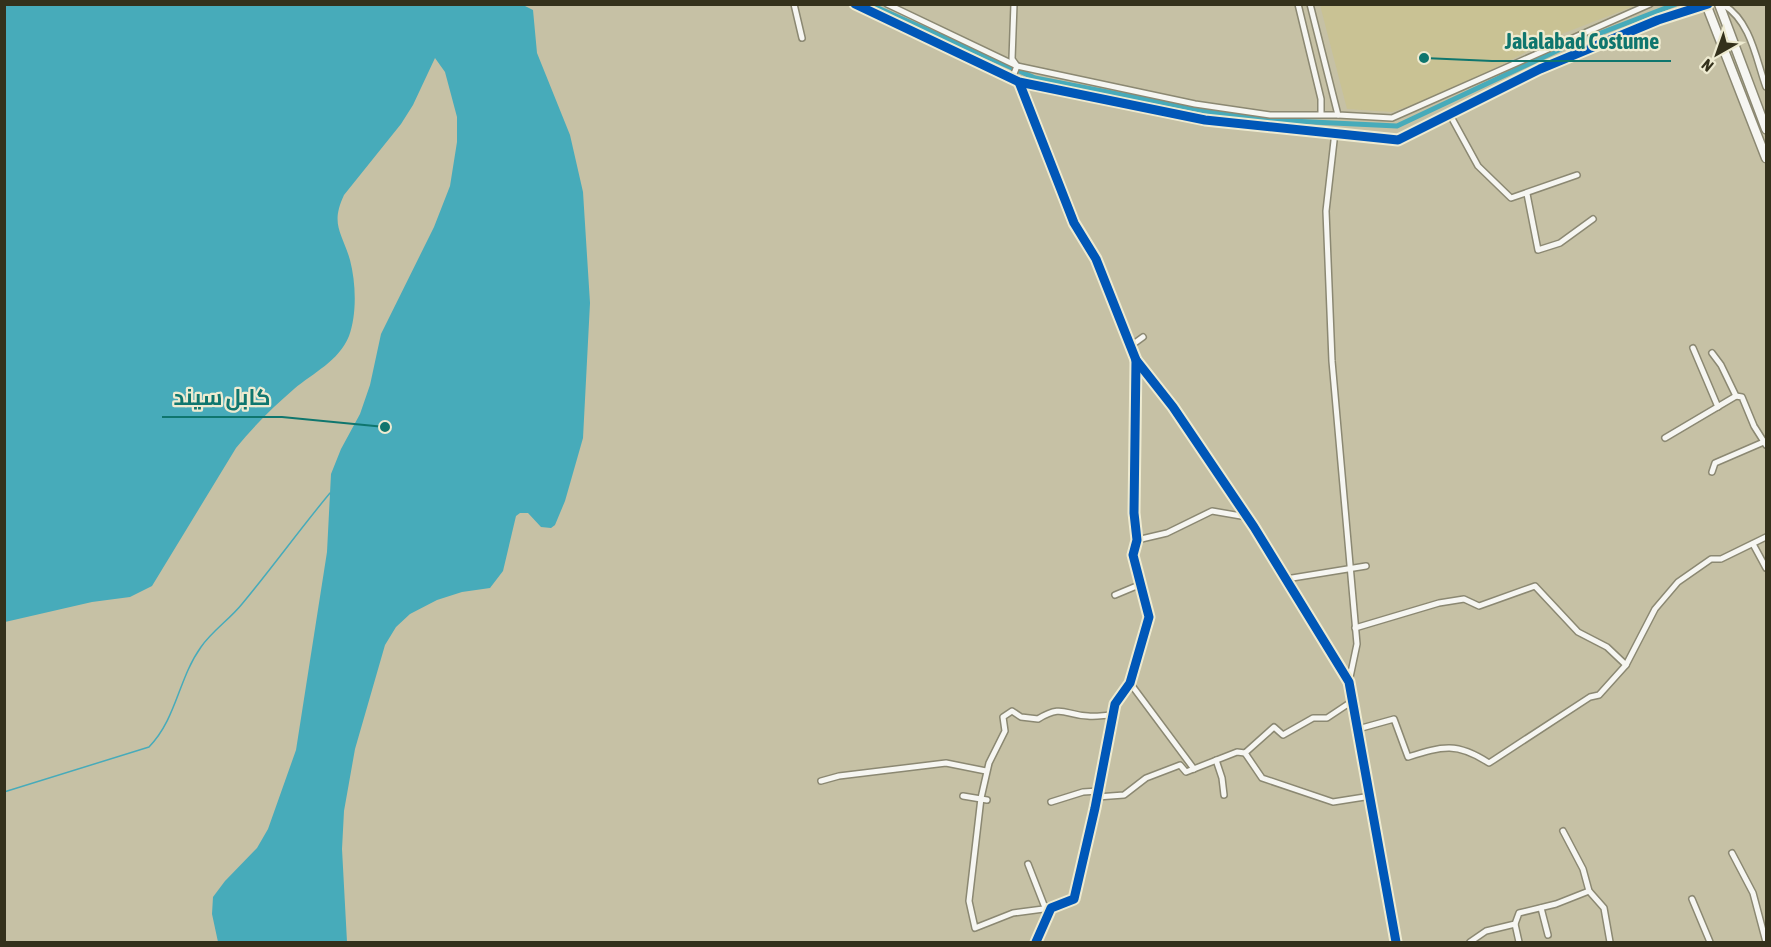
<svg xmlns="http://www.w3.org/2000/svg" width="1771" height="947" font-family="'Asap Condensed',Cairo,sans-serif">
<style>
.built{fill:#c9c294}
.water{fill:#47abba}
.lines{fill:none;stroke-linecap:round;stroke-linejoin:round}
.stream{stroke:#47abba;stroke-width:1.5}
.canal{stroke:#47abba;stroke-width:5}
.minor-casing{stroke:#8b8872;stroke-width:8}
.highway-casing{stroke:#8b8872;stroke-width:11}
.minor{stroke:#f6f6f2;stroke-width:5}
.highway{stroke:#f6f6f2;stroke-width:8}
.cycleway-casing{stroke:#eeebd1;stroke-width:13}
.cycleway{stroke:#0057b8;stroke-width:9}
.leader{fill:none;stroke:#0f766e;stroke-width:2}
.callout-dot{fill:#0f766e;stroke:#eeebd1;stroke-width:2}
.callout-label{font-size:22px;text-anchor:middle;font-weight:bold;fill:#0f766e;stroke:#eeebd1;stroke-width:4.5;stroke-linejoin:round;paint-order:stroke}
</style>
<rect width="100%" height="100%" fill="#c6c1a5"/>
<polygon class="built" points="1320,5 1637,5 1559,35 1449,92 1392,112 1347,109"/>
<path class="water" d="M523 5 533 10 537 53 570 135 583 192 590 303 583 438 565 501 555 525 551 528 541 527 528 513H520L516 516 503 571 490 588 462 592 437 600 410 614 396 627 385 645 355 749 344 811 342 849 347 942H218L212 914 213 897 225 881 257 848 268 829 296 750 327 552 331 474 341 449 360 414 370 385 381 334 434 227 450 186 457 142V117L445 72 435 58 413 105 401 124 344 195C330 225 342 232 350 260 356 283 357 314 349 336 339 361 313 373 294 389 273 407 253 427 236 448L152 586 130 597 92 602 5 622V5Z"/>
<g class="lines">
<path class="stream" d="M4 792 149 747C177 718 178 679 201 647 212 631 230 619 242 604 272 568 300 529 330 493"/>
<polyline class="canal" points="869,4 1035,78 1216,113 1269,120 1397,126 1567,46 1676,4"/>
<defs>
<g id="minor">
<polyline points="794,4 802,38"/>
<polyline points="855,4 1019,82 1205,120 1398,140 1540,69 1658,20 1708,4"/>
<polyline points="887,4 1017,66 1195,104 1270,115 1338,115"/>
<polyline points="1298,4 1321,99 1321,113"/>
<polyline points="1310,4 1338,115 1392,118 1650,4"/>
<path d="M1719 7 1724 5C1751 22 1756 59 1766 87"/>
<polyline points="1012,79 1017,66 1012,59 1014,4"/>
<polyline points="1019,82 1074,223 1096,259 1136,360 1173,407 1254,527 1349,682 1396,942"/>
<polyline points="1449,113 1478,166 1511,198 1577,175"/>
<polyline points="1335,132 1326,211 1332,361 1357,644 1349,682"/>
<polyline points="1527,194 1538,250 1560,243 1593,219"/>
<polyline points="1132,345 1143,337"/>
<polyline points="1693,348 1718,407"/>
<polyline points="1712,353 1721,365 1736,396 1742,397 1754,426 1766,445"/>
<polyline points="1665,438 1736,396"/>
<polyline points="1712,472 1715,463 1766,441"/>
<polyline points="1137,540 1167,533 1212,511 1247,517"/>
<polyline points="1753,544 1766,568"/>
<polyline points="1286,579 1366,566"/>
<polyline points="1115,595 1139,585"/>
<polyline points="1355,628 1439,603 1464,599 1479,606 1535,586 1578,632 1607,647 1626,665 1655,609 1678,582 1711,559 1721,559 1766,537"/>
<polyline points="1130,683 1194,769"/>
<path d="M1358 729 1394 719 1408 757C1443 746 1457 742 1489 763L1590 697 1599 695 1626 665"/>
<polyline points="1245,753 1262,778 1333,802 1371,796"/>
<polyline points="1216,760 1222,778 1224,795"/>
<polyline points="821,781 839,776 946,763 986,771"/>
<polyline points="963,796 987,800"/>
<polyline points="1097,797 1124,795 1146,778 1180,765 1186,772 1237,752 1245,753 1274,727 1283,735 1313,718 1327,718 1354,700"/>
<polyline points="1051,802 1083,792 1099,791"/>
<polyline points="1563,831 1583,869 1589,891 1604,908 1610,942"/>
<polyline points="1732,853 1753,893 1766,942"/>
<polyline points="1028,864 1044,905 1049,908"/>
<polyline points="1692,899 1710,942"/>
<path d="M1051 908 1013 913 975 928 969 901 981 798 989 763 1005 731 1003 717 1012 711 1021 717 1038 719C1063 704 1064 715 1088 716 1096 717 1105 715 1113 715"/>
<polyline points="1541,908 1548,935"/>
<polyline points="1515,924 1519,942"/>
<polyline points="1036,942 1051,908 1074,899 1095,808 1115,704 1130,683 1149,617 1133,555 1137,540 1134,513 1136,360"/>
<polyline points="1470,942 1486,931 1515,924 1519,913 1556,904 1589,891"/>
</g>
<g id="highway">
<polyline points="1706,4 1766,158"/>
<polyline points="1719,4 1766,129"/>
</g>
</defs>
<use href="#minor" class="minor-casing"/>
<use href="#highway" class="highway-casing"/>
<use href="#minor" class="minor"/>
<use href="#highway" class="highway"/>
<defs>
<g id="cycleway">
<polyline points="855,4 1019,82 1205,120 1398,140 1540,69 1658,20 1708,4"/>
<polyline points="1019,82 1074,223 1096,259 1136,360 1173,407 1254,527 1349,682 1396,942"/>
<polyline points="1036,942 1051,908 1074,899 1095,808 1115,704 1130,683 1149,617 1133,555 1137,540 1134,513 1136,360"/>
</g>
</defs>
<use href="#cycleway" class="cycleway-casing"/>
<use href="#cycleway" class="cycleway"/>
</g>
<path class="leader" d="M1424 58L1492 61H1671M385 427L282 417H162"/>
<g class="callout-dot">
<circle cx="1424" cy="58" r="6"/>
<circle cx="385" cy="427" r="6"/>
</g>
<g class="callout-label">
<text x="1582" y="49">Jalalabad Costume</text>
<text x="222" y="405">کابل سيند</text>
</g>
<rect width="1771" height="947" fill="none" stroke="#34311c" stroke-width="12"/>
<g transform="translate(1717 54) rotate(220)" stroke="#eeebd1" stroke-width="4.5" paint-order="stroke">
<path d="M0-4.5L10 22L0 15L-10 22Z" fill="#34311c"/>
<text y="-9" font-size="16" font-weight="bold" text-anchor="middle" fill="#34311c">N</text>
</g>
</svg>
